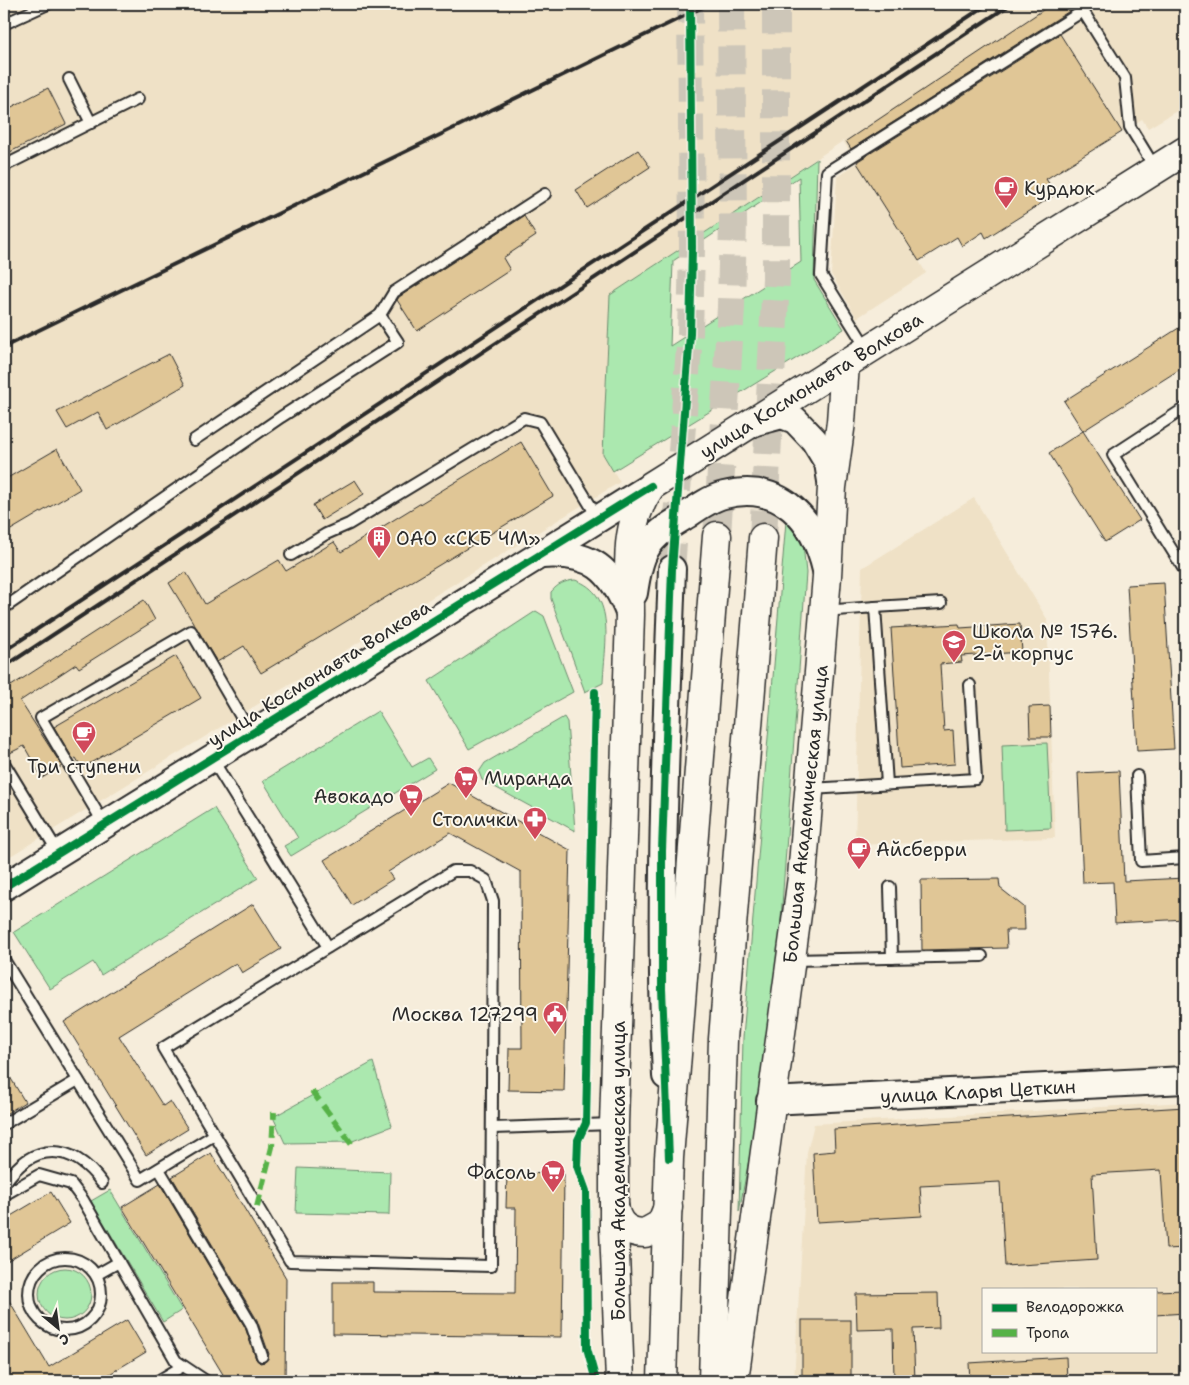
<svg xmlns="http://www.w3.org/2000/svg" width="1189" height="1385" font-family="'Shantell Sans',sans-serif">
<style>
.built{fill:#efe1c6;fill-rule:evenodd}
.green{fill:#abe8af;stroke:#6b8a6d;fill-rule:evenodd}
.building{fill:#e0c696;stroke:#2b2b2b}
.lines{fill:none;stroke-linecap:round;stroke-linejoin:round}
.tertiary-tunnel{stroke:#cdc6b8;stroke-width:26;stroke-dasharray:26 13;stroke-linecap:butt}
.secondary-tunnel{stroke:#cdc6b8;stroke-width:28;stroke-dasharray:28 14;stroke-linecap:butt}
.service-casing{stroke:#2b2b2b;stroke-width:14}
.tertiary-casing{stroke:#2b2b2b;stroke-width:30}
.secondary-casing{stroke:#2b2b2b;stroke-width:31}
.service{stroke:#fbf7ec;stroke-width:10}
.tertiary{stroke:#fbf7ec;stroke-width:26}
.secondary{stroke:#fbf7ec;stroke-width:28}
.rail{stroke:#2b2b2b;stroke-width:4}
.quiet{stroke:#56b246;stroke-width:6;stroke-dasharray:12 6;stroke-linecap:butt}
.cycleway-casing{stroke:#fbf7ec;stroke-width:11}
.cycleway{stroke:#00873e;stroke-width:8}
.labels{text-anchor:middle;stroke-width:4;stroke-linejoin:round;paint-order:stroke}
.poi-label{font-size:19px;fill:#2b2b2b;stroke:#fbf7ec;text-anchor:start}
.street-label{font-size:19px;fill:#2b2b2b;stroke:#fbf7ec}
</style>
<rect width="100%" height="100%" fill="#f6eddb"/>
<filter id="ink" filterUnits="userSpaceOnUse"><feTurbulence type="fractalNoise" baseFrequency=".02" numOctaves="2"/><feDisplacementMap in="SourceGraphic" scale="10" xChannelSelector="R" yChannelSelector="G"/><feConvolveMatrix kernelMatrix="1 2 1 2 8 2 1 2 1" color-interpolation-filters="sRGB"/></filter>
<g filter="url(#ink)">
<g class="built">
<polygon points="4,4 1185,4 1185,106 1148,128 1142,119 1047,179 1056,194 986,237 977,224 973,228 978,236 962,246 956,237 919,261 926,273 857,318 831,274 837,177 857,163 843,141 610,295 603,454 620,482 4,860"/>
<polygon points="974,498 1047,619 1055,838 855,845 862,568"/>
<path d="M1185 1102V1381H794L807 1152 814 1124ZM983 1289H1155V1351H983Z"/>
</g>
<g class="green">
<path d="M817 159 814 280 844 329 613 471 603 454 610 295ZM799 177 801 262 670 346 673 261Z"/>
<polygon points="786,521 803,544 806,573 776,988 760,1101 739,1212 743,1038"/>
<path d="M575 580C618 594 604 647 603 683L585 692 551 599V592C558 584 564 581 575 580Z"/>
<polygon points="536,611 544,616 573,692 469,749 429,681"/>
<polygon points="378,711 412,767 428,758 435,769 291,856 284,846 298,838 263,781"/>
<polygon points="564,717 567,722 575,831 482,780 479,772 485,763"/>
<polygon points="1047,743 1051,828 1005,830 1002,745"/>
<polygon points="214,808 258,878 101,975 93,962 50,989 14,932"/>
<polygon points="373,1062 392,1126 350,1142 285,1143 273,1117"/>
<polygon points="298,1168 390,1172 389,1215 296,1213"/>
<polygon points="110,1190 182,1310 163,1322 91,1201"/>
<circle cx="65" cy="1294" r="26"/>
</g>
<g class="building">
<polygon points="1052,4 1088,4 1079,5 851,149 846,141"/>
<polygon points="1060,34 1122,132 1046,179 1056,194 986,238 983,232 962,246 957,237 919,261 857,163 858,161"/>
<polygon points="48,88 66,124 4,155 4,111"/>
<polygon points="638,150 650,167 587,208 576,190"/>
<polygon points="524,216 536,236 503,258 510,270 417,331 397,300 399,297"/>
<polygon points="1185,324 1185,366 1083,431 1064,401"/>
<polygon points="169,354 185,385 107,430 98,412 67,429 57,412"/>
<polygon points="1083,431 1140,520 1105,542 1049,453"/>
<polygon points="521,442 553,496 261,673 244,646 217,662 169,583 186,572 205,604 279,560 286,571 334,542 341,552"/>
<polygon points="57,449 80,489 4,534 4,480"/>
<polygon points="355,480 364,494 322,520 313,505"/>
<polygon points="1164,583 1174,749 1137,751 1127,585"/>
<polygon points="144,600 155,620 79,668 76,664 20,701 62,766 42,778 24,746 4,756 4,674 11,686"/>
<polygon points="959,624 960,628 1020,624 1022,652 961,656 962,662 940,664 944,731 953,730 955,764 900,768 891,628"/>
<polygon points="176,656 201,698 82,768 76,758 73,759 54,727"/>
<polygon points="1050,706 1051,737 1030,737 1029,707"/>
<polygon points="1119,771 1124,881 1185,878 1185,919 1115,923 1113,882 1083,883 1078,773"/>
<polygon points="449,783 570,850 564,1091 508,1090 509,1048 522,1048 521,872 450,833 388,872 393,879 352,905 324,860"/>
<polygon points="999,879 1000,888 1024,907 1025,930 1006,930 1007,948 922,950 921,880"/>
<polygon points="253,904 281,949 242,973 236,963 119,1036 163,1106 170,1101 188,1129 146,1155 64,1022"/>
<polygon points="4,1067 25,1102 4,1115"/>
<polygon points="1185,1107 1185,1248 1166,1249 1161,1170 1092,1174 1097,1260 1005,1266 1000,1182 920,1186 922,1216 817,1222 813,1153 835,1151 834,1129"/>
<polygon points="211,1153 286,1278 285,1381 227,1381 122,1207 160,1184 245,1327 256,1359 260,1363 265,1362 269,1354 257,1320 172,1177"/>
<polygon points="507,1173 564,1174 562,1337 333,1334 333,1282 373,1282 373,1292 515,1293 516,1208 506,1208"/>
<polygon points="51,1192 70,1223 4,1263 4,1220"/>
<polygon points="1185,1290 1185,1313 1155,1315 1155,1291"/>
<polygon points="4,1292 49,1367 127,1320 146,1352 98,1381 8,1381 4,1375"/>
<polygon points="938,1293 939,1328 913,1329 915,1381 894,1381 893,1329 857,1330 856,1294"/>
<rect x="802" y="1320" width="49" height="61"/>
<polygon points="1066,1357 1067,1381 970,1381 969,1363"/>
</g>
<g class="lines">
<polyline class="tertiary-tunnel" points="672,569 690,334 692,248 690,4"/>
<g class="secondary-tunnel">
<polyline points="717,536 731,307 733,221 731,4"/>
<polyline points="763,538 776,278 776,4"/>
</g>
<defs>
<g id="service">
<polyline points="4,24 48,4"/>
<polyline points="69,79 91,123"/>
<polyline points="4,166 138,99"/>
<polyline points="380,315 394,292 545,194"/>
<polyline points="867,349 821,275 827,172 1083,11 1125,78 1130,127 1155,168"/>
<polyline points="1185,408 1113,455 1185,571"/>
<polyline points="291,555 326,534 349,524 524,418 540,422 598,518"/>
<polyline points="875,607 941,603"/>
<polyline points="4,608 281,417 398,342 380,315 194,440"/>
<polyline points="824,611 875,607 887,784"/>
<polyline points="212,759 328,947"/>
<polyline points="4,763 58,852"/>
<polyline points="1137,776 1141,861 1185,858"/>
<polyline points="811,789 976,779 970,685"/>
<polyline points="104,824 41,718 191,631 251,734"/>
<polygon points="453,871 470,871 486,880 493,901 491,1266 290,1261 163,1048"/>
<polyline points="890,887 892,958"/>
<polyline points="4,960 140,1180 214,1135"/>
<polyline points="793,960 982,956"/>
<polyline points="4,1124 78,1080"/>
<polyline points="492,1128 613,1124"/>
<polyline points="159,1169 251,1324 262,1356"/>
<path d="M4 1184C33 1141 72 1142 102 1183"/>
<polyline points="4,1195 39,1175 71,1184 83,1200 176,1361 206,1381"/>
<circle cx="65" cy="1294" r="36"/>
<polyline points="96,1275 119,1262"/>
<polyline points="158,1381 183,1366"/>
<polyline points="500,1381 527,1381"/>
</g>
<g id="tertiary">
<polyline points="752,423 782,415 795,420 814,440 828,463 832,487"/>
<path d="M541 555C592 551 612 569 630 615"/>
<path d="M634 593C636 579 639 561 646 549 655 533 672 524 687 515 697 508 711 498 724 495 781 481 814 519 826 570"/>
<polyline points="4,887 651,486"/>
<path d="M666 1076C658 907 666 738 672 569"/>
<polyline points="770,1101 1185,1080"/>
</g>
<g id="secondary">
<path d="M614 1206C617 1224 627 1233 645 1233L661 1224 668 1207"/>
<path d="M620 1381 614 1228V1124L630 615C630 567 622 528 651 486L1185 151"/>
<polyline points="662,1381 669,1158 717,536"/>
<polyline points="713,1381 723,1039 763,538"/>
<polyline points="734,1381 802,877 827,576 832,487 841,422 845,364"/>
</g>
</defs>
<use href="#service" class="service-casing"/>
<use href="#tertiary" class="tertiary-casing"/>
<use href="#secondary" class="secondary-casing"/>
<use href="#service" class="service"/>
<use href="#tertiary" class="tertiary"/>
<use href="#secondary" class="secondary"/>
<g class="rail">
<polyline points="4,347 709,4"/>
<polyline points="4,651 988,4"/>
<polyline points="4,667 1011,4"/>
</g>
<g class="quiet">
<polyline points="312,1091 353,1146"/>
<polyline points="257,1207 272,1147 274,1112"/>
</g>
<defs>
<g id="cycleway">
<polyline points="595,692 586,1123 578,1140 577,1166 586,1191 587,1348 596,1381"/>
<polyline points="4,887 651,486"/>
<polyline points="669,1158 662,989 662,851 672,569 690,334 692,248 690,4"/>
</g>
</defs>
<use href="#cycleway" class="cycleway-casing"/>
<use href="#cycleway" class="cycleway"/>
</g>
</g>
<defs>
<symbol id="cafe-pin" viewBox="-11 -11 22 30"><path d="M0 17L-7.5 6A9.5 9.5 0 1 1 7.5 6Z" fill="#d1495b" stroke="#fbf7ec"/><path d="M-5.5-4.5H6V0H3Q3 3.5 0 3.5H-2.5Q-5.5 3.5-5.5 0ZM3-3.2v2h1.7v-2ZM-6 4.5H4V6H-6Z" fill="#fff"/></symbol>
<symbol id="building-pin" viewBox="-11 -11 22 30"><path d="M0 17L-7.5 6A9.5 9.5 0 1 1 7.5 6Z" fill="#d1495b" stroke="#fbf7ec"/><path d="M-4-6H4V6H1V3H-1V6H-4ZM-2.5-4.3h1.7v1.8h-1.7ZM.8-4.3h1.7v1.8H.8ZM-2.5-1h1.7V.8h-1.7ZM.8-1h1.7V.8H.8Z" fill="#fff"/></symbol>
<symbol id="school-pin" viewBox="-11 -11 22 30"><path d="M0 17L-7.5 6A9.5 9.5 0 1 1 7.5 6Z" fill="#d1495b" stroke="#fbf7ec"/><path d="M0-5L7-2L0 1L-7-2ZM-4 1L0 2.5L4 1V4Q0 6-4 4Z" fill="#fff"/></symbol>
<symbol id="supermarket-pin" viewBox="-11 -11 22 30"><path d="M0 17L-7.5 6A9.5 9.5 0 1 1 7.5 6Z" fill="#d1495b" stroke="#fbf7ec"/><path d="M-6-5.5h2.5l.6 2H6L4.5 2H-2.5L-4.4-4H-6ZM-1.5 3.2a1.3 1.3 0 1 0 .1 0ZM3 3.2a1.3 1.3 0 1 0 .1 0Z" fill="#fff"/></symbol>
<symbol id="pharmacy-pin" viewBox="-11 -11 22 30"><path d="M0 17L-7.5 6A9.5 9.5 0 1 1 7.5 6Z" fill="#d1495b" stroke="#fbf7ec"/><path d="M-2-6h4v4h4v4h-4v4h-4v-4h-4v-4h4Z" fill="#fff"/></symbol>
<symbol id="civic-pin" viewBox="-11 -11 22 30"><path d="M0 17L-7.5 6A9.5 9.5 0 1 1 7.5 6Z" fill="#d1495b" stroke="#fbf7ec"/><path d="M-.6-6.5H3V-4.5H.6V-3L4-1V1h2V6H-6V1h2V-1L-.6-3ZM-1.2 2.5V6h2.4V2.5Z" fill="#fff"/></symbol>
</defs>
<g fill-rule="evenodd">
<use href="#cafe-pin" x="992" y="174" width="28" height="38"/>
<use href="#building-pin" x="365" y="524" width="28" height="38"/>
<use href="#school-pin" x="940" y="628" width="28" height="38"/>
<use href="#cafe-pin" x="70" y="719" width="28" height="38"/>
<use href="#supermarket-pin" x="452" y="764" width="28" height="38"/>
<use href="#supermarket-pin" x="397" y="782" width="28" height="38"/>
<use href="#pharmacy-pin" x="521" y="805" width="28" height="38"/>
<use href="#cafe-pin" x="845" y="835" width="28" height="38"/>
<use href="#civic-pin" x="541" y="1000" width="28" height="38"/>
<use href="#supermarket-pin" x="539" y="1158" width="28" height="38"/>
</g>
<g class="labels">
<g class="poi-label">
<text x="1024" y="195">Курдюк</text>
<text x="396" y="545">ОАО «СКБ ЧМ»</text>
<text x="972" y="638">Школа № 1576.<tspan x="972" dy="22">2-й корпус</tspan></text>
<text x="84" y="773" text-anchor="middle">Три ступени</text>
<text x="484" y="785">Миранда</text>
<text x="394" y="803" text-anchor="end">Авокадо</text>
<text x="518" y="826" text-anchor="end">Столички</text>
<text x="876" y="856">Айсберри</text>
<text x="538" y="1021" text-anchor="end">Москва 127299</text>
<text x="536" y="1179" text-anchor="end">Фасоль</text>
</g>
<g class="street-label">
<text transform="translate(811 385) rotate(-32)" y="7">улица Космонавта Волкова</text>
<text transform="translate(319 673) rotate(-32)" y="7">улица Космонавта Волкова</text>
<text transform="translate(805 814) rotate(-84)" y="7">Большая Академическая улица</text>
<text transform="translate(978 1091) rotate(-3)" y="7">улица Клары Цеткин</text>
<text transform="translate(618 1171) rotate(-90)" y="7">Большая Академическая улица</text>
</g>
</g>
<rect width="1189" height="1385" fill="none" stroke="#fbf7ec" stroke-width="20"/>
<rect x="10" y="10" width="1169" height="1365" fill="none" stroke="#2b2b2b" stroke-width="2" filter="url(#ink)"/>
<rect x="982" y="1288" width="175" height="65" fill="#fbf7ec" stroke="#a8a59f"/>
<rect x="992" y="1304" width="25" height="8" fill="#00873e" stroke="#a8a59f"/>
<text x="1026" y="1312" font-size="15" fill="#2b2b2b">Велодорожка</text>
<rect x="992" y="1329" width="25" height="8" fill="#56b246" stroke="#a8a59f"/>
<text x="1026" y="1338" font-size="15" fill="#2b2b2b">Тропа</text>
<g transform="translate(58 1328) rotate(151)" stroke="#fbf7ec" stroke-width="4" paint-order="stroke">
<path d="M0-4L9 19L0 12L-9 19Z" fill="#2b2b2b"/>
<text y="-8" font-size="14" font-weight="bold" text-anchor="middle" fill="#2b2b2b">С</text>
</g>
</svg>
